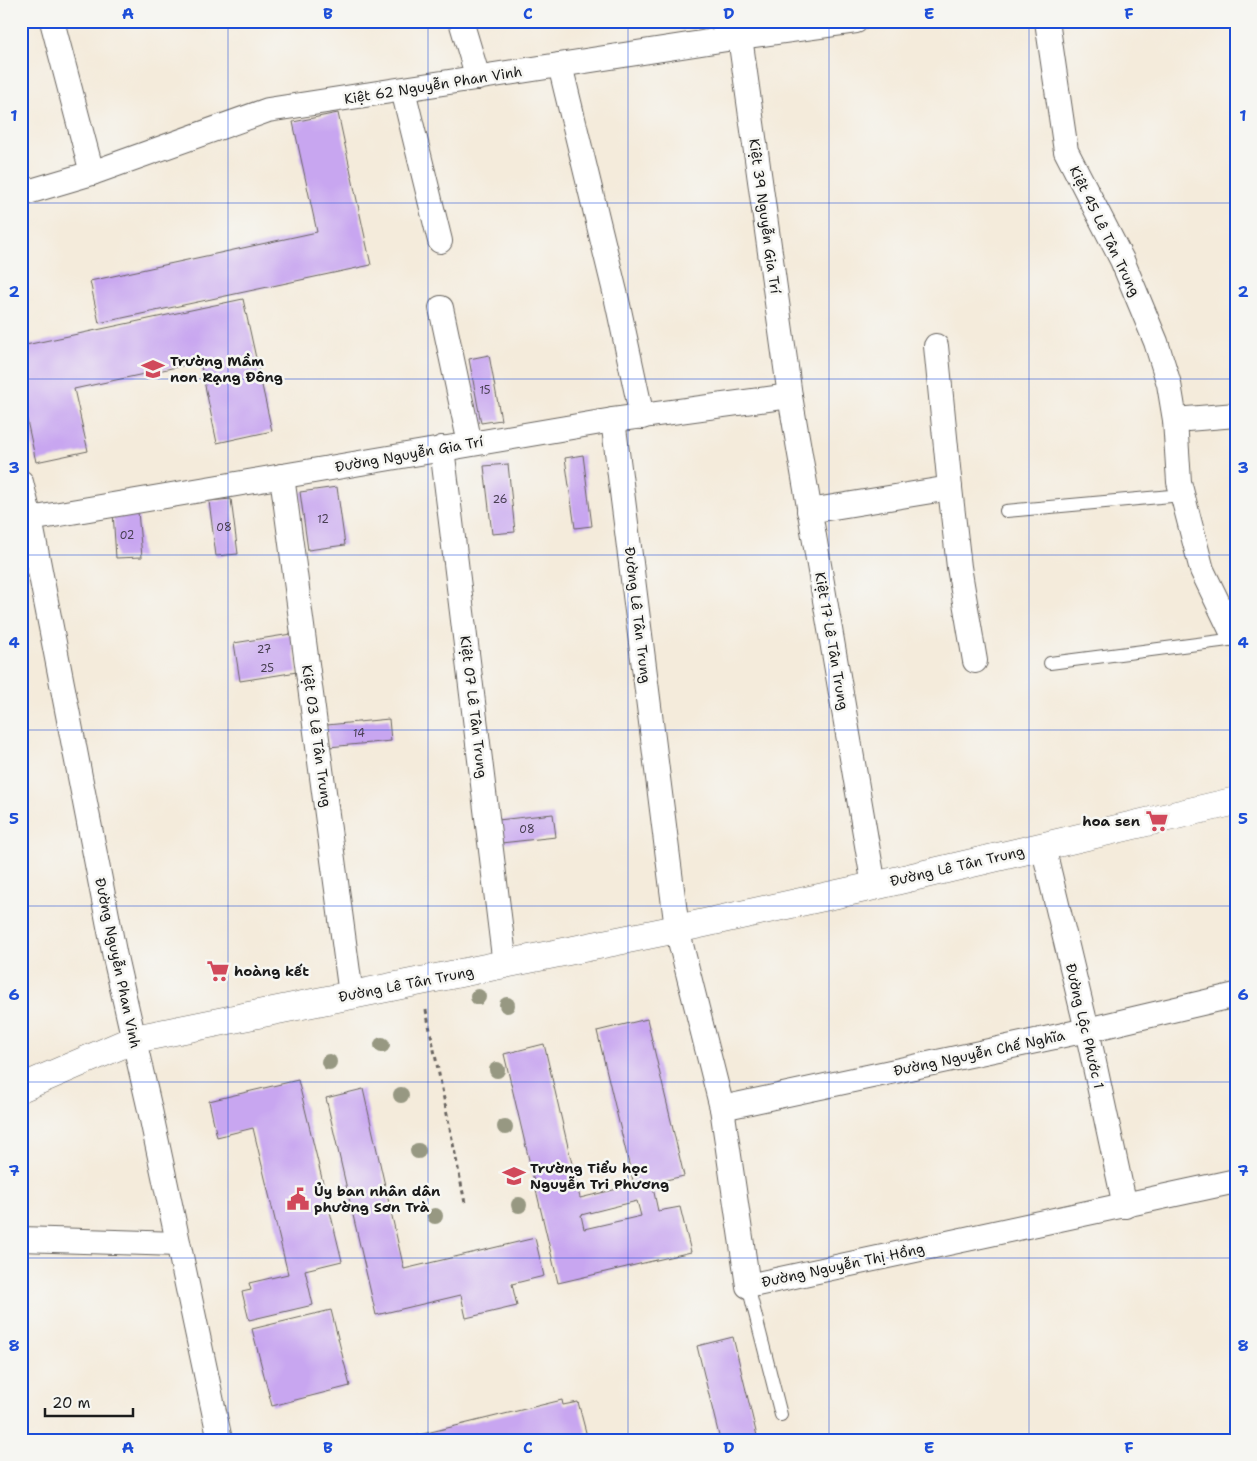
<svg xmlns="http://www.w3.org/2000/svg" width="1257" height="1461" font-family="'Shantell Sans',sans-serif">
<style>
.building{fill:#c8a6f0;fill-rule:evenodd}
.lines{fill:none;stroke-linecap:round;stroke-linejoin:round}
.service-casing{stroke:#68645f;stroke-width:14}
.minor-casing{stroke:#68645f;stroke-width:26}
.tertiary-casing{stroke:#68645f;stroke-width:29}
.path{stroke:#68645f;stroke-width:3;stroke-dasharray:4 4;stroke-linecap:butt}
.service{stroke:#fff;stroke-width:12}
.minor{stroke:#fff;stroke-width:24}
.tertiary{stroke:#fff;stroke-width:28}
.tree{fill:#979882}
.grid{fill:none;stroke:#1d4ed8;stroke-width:1;stroke-opacity:0.55}
.labels{text-anchor:middle;stroke-width:5;stroke-linejoin:round;paint-order:stroke}
.number-label{font-size:11px;fill:#473e51}
.street-label{font-size:14px;fill:#1c1c1c;stroke:#f6f6f2}
.poi-label{font-size:14px;font-weight:bold;fill:#1c1c1c;stroke:#f6f6f2;text-anchor:start}
.neatline{fill:none;stroke:#1d4ed8;stroke-width:2}
.grid-label{font-size:16px;text-anchor:middle;font-weight:bold;fill:#1d4ed8}
</style>
<rect width="100%" height="100%" fill="#f6f6f2"/>
<filter id="ink" filterUnits="userSpaceOnUse"><feTurbulence type="fractalNoise" baseFrequency=".02" numOctaves="2"/><feDisplacementMap in="SourceGraphic" scale="10" xChannelSelector="R" yChannelSelector="G"/><feConvolveMatrix kernelMatrix="1 2 1 2 8 2 1 2 1" color-interpolation-filters="sRGB"/></filter>
<filter id="wash" filterUnits="userSpaceOnUse"><feTurbulence type="fractalNoise" baseFrequency=".0096" numOctaves="4" result="noise"/><feDisplacementMap in="SourceGraphic" scale="20" xChannelSelector="R" yChannelSelector="G"/><feGaussianBlur stdDeviation="1.12" result="paint"/><feColorMatrix in="noise" values="0 0 0 0 0 0 0 0 0 0 0 0 0 0 0 0 0 1.4 0 .05"/><feComposite in="paint" operator="in"/></filter>
<g filter="url(#wash)">
<rect width="100%" height="100%" fill="#f4ebdb"/>
<g id="blocks">
<g class="building">
<polygon points="338,113 371,265 99,323 90,281 317,232 293,122"/>
<polygon points="243,299 272,431 217,443 200,362 74,389 88,451 36,462 21,393 21,346"/>
<polygon points="489,355 501,420 481,423 469,359"/>
<polygon points="583,455 592,526 575,528 565,458"/>
<polygon points="508,464 515,532 492,534 484,466"/>
<polygon points="337,487 345,545 308,550 300,492"/>
<polygon points="231,499 238,554 216,556 209,501"/>
<polygon points="138,511 142,557 116,558 113,512"/>
<polygon points="291,634 297,672 240,681 234,643"/>
<polygon points="389,719 391,741 329,747 327,725"/>
<polygon points="553,814 556,837 501,843 498,820"/>
<path d="M647 1019 684 1176 652 1183 658 1211 680 1207 691 1252 558 1283 504 1054 544 1044 580 1198 634 1185 597 1031ZM637 1201 641 1216 584 1229 581 1215Z"/>
<polygon points="298,1080 342,1261 305,1270 313,1305 249,1320 242,1292 251,1290 249,1283 288,1274 253,1128 217,1137 209,1101"/>
<polygon points="363,1089 404,1269 535,1238 544,1276 512,1284 517,1306 466,1318 461,1295 376,1315 326,1098"/>
<polygon points="331,1310 350,1386 272,1406 252,1329"/>
<polygon points="733,1337 758,1440 720,1440 697,1346"/>
<polygon points="562,1400 563,1405 578,1402 588,1440 398,1440"/>
</g>
</g>
</g>
<g filter="url(#ink)">
<use href="#blocks" fill-opacity="0" stroke="#68645f" stroke-width="1"/>
<g class="lines">
<defs>
<g id="service">
<polyline points="1006,511 1182,495"/>
<polyline points="1050,663 1236,639"/>
<polyline points="748,1286 781,1415"/>
</g>
<g id="minor">
<polyline points="52,21 92,173"/>
<polyline points="461,21 478,78"/>
<polyline points="1047,21 1066,151 1122,260 1156,342 1169,384 1175,420 1179,482 1202,570 1231,630 1236,635"/>
<polyline points="740,37 790,396 874,886"/>
<polyline points="560,65 616,296 642,417"/>
<polyline points="403,90 440,241"/>
<polyline points="21,194 92,173 268,110 740,37 856,21"/>
<polyline points="441,308 470,444"/>
<polyline points="936,346 950,488 959,567 975,661"/>
<polyline points="613,420 677,929 722,1108 748,1286 1236,1181"/>
<polyline points="1175,420 1236,415"/>
<polyline points="442,448 505,965"/>
<polyline points="282,476 351,995"/>
<polyline points="21,482 30,519 115,957 150,1110 220,1440"/>
<polyline points="809,511 950,488"/>
<polyline points="30,519 613,420 790,396"/>
<polyline points="1043,846 1087,1030 1125,1206"/>
<polyline points="722,1108 1087,1030 1236,995"/>
<polyline points="21,1239 178,1244"/>
</g>
<polyline id="tertiary" points="21,1088 135,1039 677,929 874,886 1236,801"/>
</defs>
<use href="#service" class="service-casing"/>
<use href="#minor" class="minor-casing"/>
<use href="#tertiary" class="tertiary-casing"/>
<polyline class="path" points="426,1010 465,1203"/>
<use href="#service" class="service"/>
<use href="#minor" class="minor"/>
<use href="#tertiary" class="tertiary"/>
</g>
<g class="tree">
<circle cx="478" cy="997" r="8"/>
<circle cx="507" cy="1005" r="8"/>
<circle cx="382" cy="1045" r="8"/>
<circle cx="329" cy="1062" r="8"/>
<circle cx="497" cy="1070" r="8"/>
<circle cx="401" cy="1095" r="8"/>
<circle cx="505" cy="1127" r="8"/>
<circle cx="418" cy="1151" r="8"/>
<circle cx="519" cy="1205" r="8"/>
<circle cx="435" cy="1216" r="8"/>
</g>
</g>
<path class="grid" d="M228 21V1440M428 21V1440M628 21V1440M829 21V1440M1029 21V1440M21 203H1236M21 379H1236M21 555H1236M21 730H1236M21 906H1236M21 1082H1236M21 1258H1236"/>
<defs>
<symbol id="school-bare" viewBox="-9 -9 18 18"><path d="M0-5L7-2L0 1L-7-2ZM-4 1L0 2.5L4 1V4Q0 6-4 4Z" fill="#d1495b" stroke="#f6f6f2" stroke-width="2.5" paint-order="stroke"/></symbol>
<symbol id="supermarket-bare" viewBox="-9 -9 18 18"><path d="M-6-5.5h2.5l.6 2H6L4.5 2H-2.5L-4.4-4H-6ZM-1.5 3.2a1.3 1.3 0 1 0 .1 0ZM3 3.2a1.3 1.3 0 1 0 .1 0Z" fill="#d1495b" stroke="#f6f6f2" stroke-width="2.5" paint-order="stroke"/></symbol>
<symbol id="civic-bare" viewBox="-9 -9 18 18"><path d="M-.6-6.5H3V-4.5H.6V-3L4-1V1h2V6H-6V1h2V-1L-.6-3ZM-1.2 2.5V6h2.4V2.5Z" fill="#d1495b" stroke="#f6f6f2" stroke-width="2.5" paint-order="stroke"/></symbol>
</defs>
<g fill-rule="evenodd">
<use href="#school-bare" x="137" y="353" width="32" height="32"/>
<use href="#supermarket-bare" x="1141" y="805" width="32" height="32"/>
<use href="#supermarket-bare" x="202" y="955" width="32" height="32"/>
<use href="#school-bare" x="498" y="1160" width="32" height="32"/>
<use href="#civic-bare" x="282" y="1183" width="32" height="32"/>
</g>
<g class="labels">
<g class="number-label">
<text x="485" y="394">15</text>
<text x="500" y="503">26</text>
<text x="323" y="523">12</text>
<text x="224" y="531">08</text>
<text x="127" y="539">02</text>
<text x="264" y="653">27</text>
<text x="267" y="672">25</text>
<text x="359" y="737">14</text>
<text x="527" y="833">08</text>
</g>
<g class="street-label">
<text transform="translate(433 85) rotate(-9)" y="5">Kiệt 62 Nguyễn Phan Vinh</text>
<text transform="translate(765 216) rotate(82)" y="5">Kiệt 39 Nguyễn Gia Trí</text>
<text transform="translate(1105 231) rotate(64)" y="5">Kiệt 45 Lê Tân Trung</text>
<text transform="translate(409 454) rotate(-10)" y="5">Đường Nguyễn Gia Trí</text>
<text transform="translate(638 615) rotate(83)" y="5">Đường Lê Tân Trung</text>
<text transform="translate(832 641) rotate(80)" y="5">Kiệt 17 Lê Tân Trung</text>
<text transform="translate(474 707) rotate(83)" y="5">Kiệt 07 Lê Tân Trung</text>
<text transform="translate(317 736) rotate(82)" y="5">Kiệt 03 Lê Tân Trung</text>
<text transform="translate(957 866) rotate(-13)" y="5">Đường Lê Tân Trung</text>
<text transform="translate(118 963) rotate(78)" y="5">Đường Nguyễn Phan Vinh</text>
<text transform="translate(406 984) rotate(-11)" y="5">Đường Lê Tân Trung</text>
<text transform="translate(1085 1026) rotate(77)" y="5">Đường Lộc Phước 1</text>
<text transform="translate(979 1053) rotate(-12)" y="5">Đường Nguyễn Chế Nghĩa</text>
<text transform="translate(843 1265) rotate(-12)" y="5">Đường Nguyễn Thị Hồng</text>
</g>
<g class="poi-label">
<text x="170" y="366">Trường Mầm<tspan x="170" dy="16">non Rạng Đông</tspan></text>
<text x="1140" y="826" text-anchor="end">hoa sen</text>
<text x="234" y="976">hoàng kết</text>
<text x="530" y="1173">Trường Tiểu học<tspan x="530" dy="16">Nguyễn Tri Phương</tspan></text>
<text x="314" y="1196">Ủy ban nhân dân<tspan x="314" dy="16">phường Sơn Trà</tspan></text>
</g>
</g>
<rect width="1257" height="1461" fill="none" stroke="#f6f6f2" stroke-width="55"/>
<path d="M45 1408v8h88v-8" fill="none" stroke="#1c1c1c" stroke-width="2.5"/>
<text x="52" y="1408" font-size="15" fill="#1c1c1c" stroke="#f6f6f2" stroke-width="4" paint-order="stroke">20 m</text>
<rect x="28" y="28" width="1202" height="1406" class="neatline"/>
<g class="grid-label">
<text x="128" y="19">A</text>
<text x="328" y="19">B</text>
<text x="528" y="19">C</text>
<text x="729" y="19">D</text>
<text x="929" y="19">E</text>
<text x="1129" y="19">F</text>
<text x="14" y="121">1</text>
<text x="1243" y="121">1</text>
<text x="14" y="297">2</text>
<text x="1243" y="297">2</text>
<text x="14" y="473">3</text>
<text x="1243" y="473">3</text>
<text x="14" y="648">4</text>
<text x="1243" y="648">4</text>
<text x="14" y="824">5</text>
<text x="1243" y="824">5</text>
<text x="14" y="1000">6</text>
<text x="1243" y="1000">6</text>
<text x="14" y="1176">7</text>
<text x="1243" y="1176">7</text>
<text x="14" y="1351">8</text>
<text x="1243" y="1351">8</text>
<text x="128" y="1453">A</text>
<text x="328" y="1453">B</text>
<text x="528" y="1453">C</text>
<text x="729" y="1453">D</text>
<text x="929" y="1453">E</text>
<text x="1129" y="1453">F</text>
</g>
</svg>
